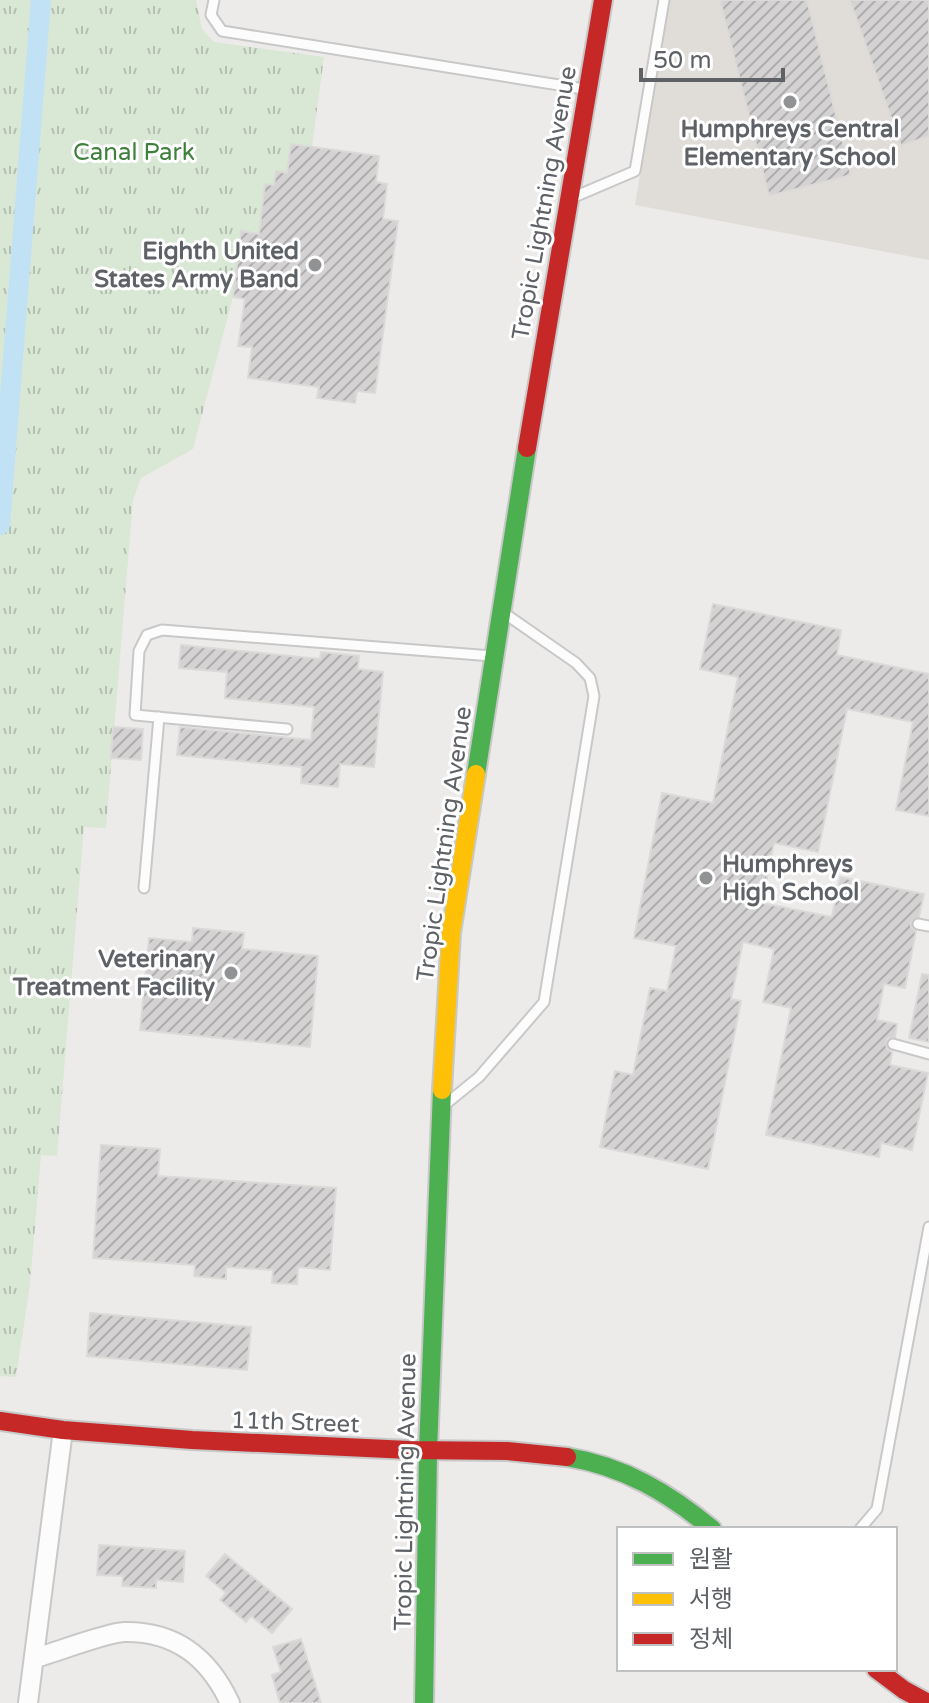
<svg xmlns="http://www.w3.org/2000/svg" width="929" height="1703" font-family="'Varela Round','Noto Sans KR',sans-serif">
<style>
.education{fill:#e0ddd9}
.grass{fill:url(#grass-tufts)}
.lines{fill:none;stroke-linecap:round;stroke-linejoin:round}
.canal{stroke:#c0e2f4;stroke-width:20}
.building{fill:url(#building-hatch);stroke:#dcdad8;stroke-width:2}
.lane-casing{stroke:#c8c8c8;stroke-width:13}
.street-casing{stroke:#c8c8c8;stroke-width:22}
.fast-casing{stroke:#c7c8c8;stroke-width:22}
.slow-casing{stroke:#c7c8c8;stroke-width:22}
.jam-casing{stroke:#c7c8c8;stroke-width:22}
.lane{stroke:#fcfcfc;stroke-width:9}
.street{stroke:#fcfcfc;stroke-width:18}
.fast{stroke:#4caf50;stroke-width:18}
.slow{stroke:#ffc107;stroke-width:18}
.jam{stroke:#c62828;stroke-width:18}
.poi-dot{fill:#909294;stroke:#fff;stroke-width:3}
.labels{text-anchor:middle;stroke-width:6;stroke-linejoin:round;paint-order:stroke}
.poi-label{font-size:24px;font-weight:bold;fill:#5e6266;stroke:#fff;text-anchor:end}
.park-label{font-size:24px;fill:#3e803b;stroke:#fff}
.street-label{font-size:24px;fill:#5e6266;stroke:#fff}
</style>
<defs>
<pattern id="grass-tufts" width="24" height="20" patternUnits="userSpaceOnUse" patternTransform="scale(2)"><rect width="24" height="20" fill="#d9e7d5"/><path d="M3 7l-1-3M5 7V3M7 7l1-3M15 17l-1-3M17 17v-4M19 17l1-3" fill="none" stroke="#b3bfb1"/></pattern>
<pattern id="building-hatch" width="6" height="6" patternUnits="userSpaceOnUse" patternTransform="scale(2)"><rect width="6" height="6" fill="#d4d2d2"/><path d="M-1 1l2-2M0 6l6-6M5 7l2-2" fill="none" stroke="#afaeae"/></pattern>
</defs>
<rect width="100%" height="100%" fill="#edebe9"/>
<polygon class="education" points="669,0 929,0 929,260 635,205"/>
<polygon class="grass" points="0,0 196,0 202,29 214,42 324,57 312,147 291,145 287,173 276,171 274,185 265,184 259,234 241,232 233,297 193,449 141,478 133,500 106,828 84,827 57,1156 41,1155 30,1285 16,1377 0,1376"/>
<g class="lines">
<polyline class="canal" points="0,525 41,0"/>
</g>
<g class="building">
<polygon points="720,0 807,0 851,175 769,196"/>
<polygon points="850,0 929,0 929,136 901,146"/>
<polygon points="291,144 379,156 376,182 387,184 383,219 398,221 375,393 357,391 355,403 317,398 319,387 248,378 252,347 238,346 245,299 233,297 241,231 259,234 265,184 274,185 276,171 287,173"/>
<polygon points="713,604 841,630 837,655 929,674 929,816 896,810 913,722 847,709 818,852 774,843 762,903 832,917 840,877 924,894 919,917 911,922 911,927 916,931 905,988 884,984 877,1020 897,1024 895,1037 888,1038 886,1043 887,1049 892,1052 890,1065 928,1073 912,1150 881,1143 879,1157 766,1135 791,1008 763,1002 774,949 743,942 731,999 741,1001 708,1169 600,1147 615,1071 633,1075 650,988 667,991 676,946 634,938 662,793 713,803 738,677 700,669"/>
<polygon points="181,645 320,659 321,652 359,656 358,669 383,672 374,767 340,764 338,787 301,783 302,767 177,755 180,727 311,740 314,707 225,698 227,672 179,668"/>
<polygon points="113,727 143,729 141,760 111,758"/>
<polygon points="193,928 244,933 242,949 318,956 310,1047 140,1030 149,938 192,942"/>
<polygon points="922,974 929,975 929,1042 909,1038"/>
<polygon points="101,1145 160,1149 158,1176 336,1188 330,1270 298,1267 297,1284 272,1283 273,1270 226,1267 226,1279 194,1276 195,1265 93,1258"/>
<polygon points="90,1313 251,1327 247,1370 87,1356"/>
<polygon points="99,1545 185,1551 183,1582 156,1580 156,1588 122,1586 123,1576 97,1575"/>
<polygon points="225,1554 292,1609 272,1633 251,1616 246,1622 220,1600 226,1593 206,1576"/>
<polygon points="301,1639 321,1703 280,1703 272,1675 281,1672 273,1647"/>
</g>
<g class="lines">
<defs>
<g id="lane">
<polyline points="214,0 211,15 222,31 584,89"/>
<polyline points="574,197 635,171 664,0"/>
<polyline points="287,729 135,715 139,651 147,635 162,630 492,656"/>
<polyline points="144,888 159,717"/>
<polyline points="918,924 929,926"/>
<polyline points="893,1044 929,1054"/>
<polyline points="447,1103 479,1077 544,1002 594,696 590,678 576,663 504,613"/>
<polyline points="860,1529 877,1509 929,1227"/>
</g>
<g id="street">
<path d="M35 1658C57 1652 105 1633 124 1632 176 1631 209 1658 230 1703"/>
<polyline points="28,1703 63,1430"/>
</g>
<g id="fast">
<polyline points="476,774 527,448"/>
<path d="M567 1457C623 1466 669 1493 712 1529"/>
<polyline points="424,1703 428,1451 442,1090"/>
</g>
<polyline id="slow" points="442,1090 451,933 476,774"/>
<g id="jam">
<polyline points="527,448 603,0"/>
<polyline points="0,1421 63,1430 192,1440 409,1450 507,1451 567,1457"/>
<polyline points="876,1669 904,1690 928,1703"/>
</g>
</defs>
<use href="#lane" class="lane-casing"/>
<use href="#street" class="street-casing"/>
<use href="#fast" class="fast-casing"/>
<use href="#slow" class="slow-casing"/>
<use href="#jam" class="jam-casing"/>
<use href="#lane" class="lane"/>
<use href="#street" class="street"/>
<use href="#fast" class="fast"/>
<use href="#slow" class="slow"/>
<use href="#jam" class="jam"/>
</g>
<g class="poi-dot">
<circle cx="790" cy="102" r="8"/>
<circle cx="315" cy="265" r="8"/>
<circle cx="706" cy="878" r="8"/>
<circle cx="231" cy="973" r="8"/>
</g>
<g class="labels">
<g class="poi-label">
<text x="790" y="137" text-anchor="middle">Humphreys Central<tspan x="790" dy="28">Elementary School</tspan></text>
<text x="299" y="259">Eighth United<tspan x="299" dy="28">States Army Band</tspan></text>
<text x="722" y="872" text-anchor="start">Humphreys<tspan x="722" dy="28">High School</tspan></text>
<text x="215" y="967">Veterinary<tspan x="215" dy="28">Treatment Facility</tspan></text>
</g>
<g class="park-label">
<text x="134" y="160">Canal Park</text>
</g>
<g class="street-label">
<text transform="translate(544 203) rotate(-80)" y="8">Tropic Lightning Avenue</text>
<text transform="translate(444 844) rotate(-82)" y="8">Tropic Lightning Avenue</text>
<text transform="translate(295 1422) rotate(2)" y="8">11th Street</text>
<text transform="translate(405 1492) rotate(-89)" y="8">Tropic Lightning Avenue</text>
</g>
</g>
<rect x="617" y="1527" width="280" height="144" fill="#ffffff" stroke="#bfc0c2" stroke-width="2"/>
<rect x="633" y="1553" width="40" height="12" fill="#4caf50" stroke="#bfc0c2" stroke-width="2"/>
<text x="689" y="1567" font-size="24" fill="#5e6266">원활</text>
<rect x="633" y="1593" width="40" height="12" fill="#ffc107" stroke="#bfc0c2" stroke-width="2"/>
<text x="689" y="1607" font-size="24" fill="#5e6266">서행</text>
<rect x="633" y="1633" width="40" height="12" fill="#c62828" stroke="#bfc0c2" stroke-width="2"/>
<text x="689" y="1647" font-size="24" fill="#5e6266">정체</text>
<path d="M641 68v12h142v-12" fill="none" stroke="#5e6266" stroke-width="4"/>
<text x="653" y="68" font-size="24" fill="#5e6266" stroke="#ffffff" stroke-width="6" paint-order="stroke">50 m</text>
</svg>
